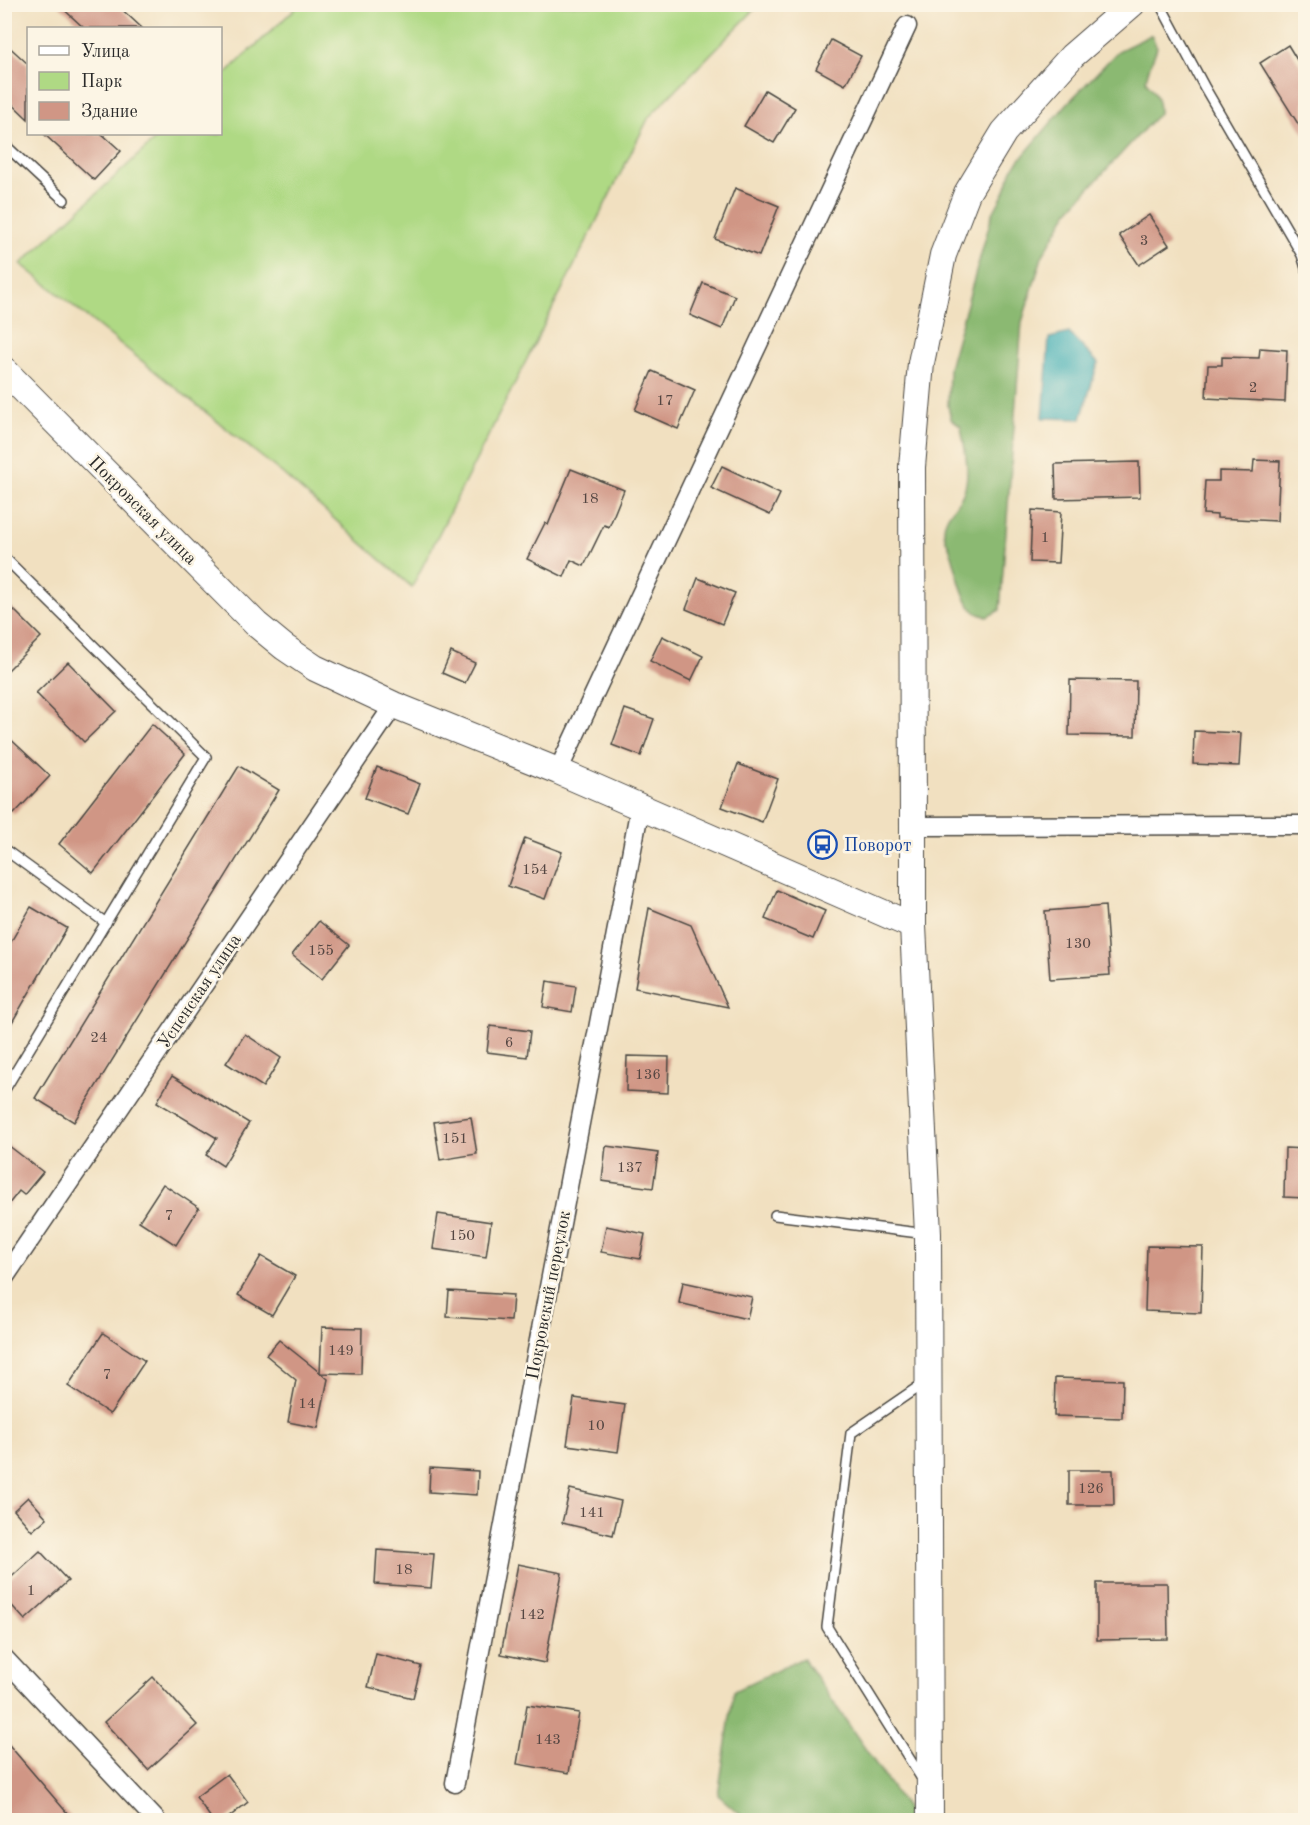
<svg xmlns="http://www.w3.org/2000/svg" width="1310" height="1825" font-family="'Old Standard TT',serif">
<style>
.green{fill:#afd984;stroke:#6d8258;stroke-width:1.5}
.forest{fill:#8bb972;stroke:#5b724e;stroke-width:1.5}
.water{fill:#3bacb4;stroke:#336c70;stroke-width:1.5}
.building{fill:#d09685}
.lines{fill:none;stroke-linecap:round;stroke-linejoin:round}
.lane-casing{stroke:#494641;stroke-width:12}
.street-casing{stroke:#494641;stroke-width:21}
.secondary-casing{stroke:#494641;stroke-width:28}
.lane{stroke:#fff;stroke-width:9}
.street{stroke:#fff;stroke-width:18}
.secondary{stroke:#fff;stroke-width:26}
.labels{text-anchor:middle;stroke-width:5;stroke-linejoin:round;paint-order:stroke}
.number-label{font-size:15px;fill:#544642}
.street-label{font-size:18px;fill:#2b2b2b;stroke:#fcf5e5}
.transit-label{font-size:18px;fill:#164399;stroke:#fcf5e5;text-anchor:start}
</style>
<rect width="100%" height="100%" fill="#fcf5e5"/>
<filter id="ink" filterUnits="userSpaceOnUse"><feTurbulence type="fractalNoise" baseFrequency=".0167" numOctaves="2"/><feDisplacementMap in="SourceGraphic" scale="12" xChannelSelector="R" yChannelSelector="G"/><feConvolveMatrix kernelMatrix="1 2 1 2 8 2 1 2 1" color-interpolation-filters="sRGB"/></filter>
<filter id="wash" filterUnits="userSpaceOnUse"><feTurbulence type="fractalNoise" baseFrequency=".008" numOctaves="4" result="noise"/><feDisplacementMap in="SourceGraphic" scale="24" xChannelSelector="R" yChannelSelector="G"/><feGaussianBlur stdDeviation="1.35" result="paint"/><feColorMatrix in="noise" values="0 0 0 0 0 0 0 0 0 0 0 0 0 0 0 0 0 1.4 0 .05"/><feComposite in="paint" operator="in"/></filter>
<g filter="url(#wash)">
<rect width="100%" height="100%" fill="#f1e0c0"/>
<polygon class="green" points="299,5 759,5 649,117 412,587 283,474 21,264 161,134 220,134 221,78"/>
<g class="forest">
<path d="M1151 35 1157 47C1154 59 1147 68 1146 82 1156 92 1159 99 1159 113L1069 210 1042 257 1022 322 1000 610 987 617C983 615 978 614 975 612 961 599 957 569 951 552 949 545 944 538 944 531 943 514 960 505 964 491 971 471 964 446 961 427L951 419 948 406 949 368 992 215 1004 193 1012 169 1066 105 1118 51Z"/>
<polygon points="803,1658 908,1811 908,1820 747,1820 718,1795 734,1691"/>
</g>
<polygon class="water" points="1069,333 1098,363 1081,419 1043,418 1049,338"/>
<g id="blocks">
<g class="building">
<polygon points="58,4 116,4 142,28 84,28"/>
<polygon points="831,40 861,56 845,85 816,69"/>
<polygon points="4,42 28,64 28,119 4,96"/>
<polygon points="1288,45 1305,73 1305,135 1260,63"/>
<polygon points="765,90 795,108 774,143 744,126"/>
<polygon points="44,134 102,134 121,151 94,180"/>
<polygon points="735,188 779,206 759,256 715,239"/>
<polygon points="1149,215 1169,245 1139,265 1119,235"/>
<polygon points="703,283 735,296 722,329 690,315"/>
<polygon points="1260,348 1287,350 1285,402 1206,398 1208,365 1222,365 1222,357 1259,358"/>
<polygon points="652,371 695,390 678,429 635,410"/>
<polygon points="1254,460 1280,461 1277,521 1217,518 1217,515 1203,514 1205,481 1219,481 1219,471 1253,472"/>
<polygon points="1139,462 1140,497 1056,499 1055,464"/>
<polygon points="722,466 780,494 770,515 711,488"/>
<polygon points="571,469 624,490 609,527 604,525 584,566 571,560 564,577 527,559 545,523 548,525"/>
<polygon points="1032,510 1061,512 1058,563 1030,562"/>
<polygon points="698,578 735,593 722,624 686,609"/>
<polygon points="4,600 41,637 4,674"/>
<polygon points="662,636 703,656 691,681 650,661"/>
<polygon points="451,652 475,663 465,683 442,673"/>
<polygon points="68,662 116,711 84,742 36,693"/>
<polygon points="1070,680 1136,681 1135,736 1069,735"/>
<polygon points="625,709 654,719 641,756 612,745"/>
<polygon points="152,724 185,754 93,873 59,844"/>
<polygon points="1194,731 1241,733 1239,766 1193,764"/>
<polygon points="4,733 50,776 14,814 4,805"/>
<polygon points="738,764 778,779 762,822 722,807"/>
<polygon points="239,766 279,790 74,1122 35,1098"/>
<polygon points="377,767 420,784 408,814 365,798"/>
<polygon points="525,838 562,852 545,899 508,886"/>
<polygon points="777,890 825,911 813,939 765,919"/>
<polygon points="1105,906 1110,975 1050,979 1045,911"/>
<polygon points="31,907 67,928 4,1036 4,954"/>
<polygon points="649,908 691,925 728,1007 635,988"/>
<polygon points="319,921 349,945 322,979 292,955"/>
<polygon points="547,981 576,986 572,1012 543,1007"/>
<polygon points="490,1026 530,1031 527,1057 487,1052"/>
<polygon points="245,1034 281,1058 263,1087 226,1063"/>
<polygon points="627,1056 669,1057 668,1093 626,1091"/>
<polygon points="172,1076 249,1123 223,1166 206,1155 217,1138 157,1102"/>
<polygon points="471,1117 477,1154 440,1160 434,1122"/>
<polygon points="4,1142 43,1172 24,1195 19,1191 4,1210"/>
<polygon points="606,1146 658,1153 653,1188 602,1181"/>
<polygon points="1285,1148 1305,1149 1305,1198 1284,1197"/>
<polygon points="163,1184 199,1208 176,1245 139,1221"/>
<polygon points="438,1214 491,1222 486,1257 433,1249"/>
<polygon points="606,1226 645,1234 640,1259 601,1252"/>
<polygon points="1147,1246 1203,1247 1201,1313 1145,1311"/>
<polygon points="261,1256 295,1276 272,1315 238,1295"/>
<polygon points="683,1282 752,1297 747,1319 679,1303"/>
<polygon points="449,1291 513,1295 511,1321 447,1317"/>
<polygon points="322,1327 362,1328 361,1374 320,1373"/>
<polygon points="103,1333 145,1361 110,1414 68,1386"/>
<polygon points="279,1340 328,1379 318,1428 288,1422 296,1380 266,1355"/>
<polygon points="1055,1378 1123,1380 1122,1418 1054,1416"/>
<polygon points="574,1398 625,1405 618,1452 567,1445"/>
<polygon points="430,1468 478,1471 477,1495 429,1492"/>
<polygon points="1069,1470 1113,1470 1114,1505 1069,1505"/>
<polygon points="570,1489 621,1501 613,1535 562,1523"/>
<polygon points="28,1497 47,1518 32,1531 14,1510"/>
<polygon points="377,1550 434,1554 431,1588 375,1584"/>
<polygon points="40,1551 68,1581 25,1620 4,1597 4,1584"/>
<polygon points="518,1564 562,1573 545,1663 501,1654"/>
<polygon points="1097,1583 1167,1583 1168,1639 1097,1640"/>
<polygon points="376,1654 421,1666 413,1698 368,1687"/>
<polygon points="153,1677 197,1725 148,1770 104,1722"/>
<polygon points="527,1705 579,1713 569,1773 517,1764"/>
<polygon points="4,1739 74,1821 4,1821"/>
<polygon points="227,1774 248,1802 224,1821 213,1821 196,1797"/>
</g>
</g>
</g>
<g filter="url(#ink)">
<use href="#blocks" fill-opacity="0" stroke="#494641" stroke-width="1.5"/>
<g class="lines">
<defs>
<g id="lane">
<polyline points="1160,4 1205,88 1302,255 1306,268"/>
<polyline points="4,144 64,200"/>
<polyline points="4,557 206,757 4,1091"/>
<polyline points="4,849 106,923"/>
<polyline points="775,1215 927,1234"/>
<polyline points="924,1782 827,1627 851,1433 924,1383"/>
</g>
<g id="street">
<polyline points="558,771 907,26"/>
<polyline points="913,826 1306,825"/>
<polyline points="4,1278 394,705"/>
<polyline points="4,1658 156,1820"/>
<polyline points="455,1783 640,807"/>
</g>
<g id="secondary">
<polyline points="4,370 256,624 284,647 315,668 394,705 558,771 913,926"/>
<polyline points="930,1820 928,1234 913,926 913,826 912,467 921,363 943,255 967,193 1004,132 1072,56 1132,4"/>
</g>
</defs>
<use href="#lane" class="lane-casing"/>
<use href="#street" class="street-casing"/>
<use href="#secondary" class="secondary-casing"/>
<use href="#lane" class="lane"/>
<use href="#street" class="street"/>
<use href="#secondary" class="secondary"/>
</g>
</g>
<defs>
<symbol id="bus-ring" viewBox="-11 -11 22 22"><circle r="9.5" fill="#fcf5e5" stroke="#1a4fb4" stroke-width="1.5"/><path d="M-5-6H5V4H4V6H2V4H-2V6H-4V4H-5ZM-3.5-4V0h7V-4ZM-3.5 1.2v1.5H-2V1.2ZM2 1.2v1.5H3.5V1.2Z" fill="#1a4fb4"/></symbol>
</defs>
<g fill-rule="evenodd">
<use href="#bus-ring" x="806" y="828" width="33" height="33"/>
</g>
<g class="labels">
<g class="number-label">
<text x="1144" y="245">3</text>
<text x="1253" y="392">2</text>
<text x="665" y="405">17</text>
<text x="590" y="503">18</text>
<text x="1045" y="542">1</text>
<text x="535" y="874">154</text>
<text x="1078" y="948">130</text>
<text x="321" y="955">155</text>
<text x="99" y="1042">24</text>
<text x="509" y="1047">6</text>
<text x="648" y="1079">136</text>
<text x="455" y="1143">151</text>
<text x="630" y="1172">137</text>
<text x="169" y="1220">7</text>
<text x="462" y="1240">150</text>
<text x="341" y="1355">149</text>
<text x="107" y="1379">7</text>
<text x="307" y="1408">14</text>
<text x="596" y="1430">10</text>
<text x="1091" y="1493">126</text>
<text x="592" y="1517">141</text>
<text x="404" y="1574">18</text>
<text x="31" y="1595">1</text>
<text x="532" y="1619">142</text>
<text x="548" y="1744">143</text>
</g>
<g class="street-label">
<text transform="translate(143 510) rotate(45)" y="6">Покровская улица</text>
<text transform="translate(199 991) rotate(-56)" y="6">Успенская улица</text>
<text transform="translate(548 1295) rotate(-79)" y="6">Покровский переулок</text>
</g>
<g class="transit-label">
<text x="844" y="851">Поворот</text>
</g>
</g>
<rect width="1310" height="1825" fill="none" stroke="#fcf5e5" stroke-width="24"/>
<rect x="27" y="27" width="195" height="108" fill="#fcf5e5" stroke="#a8a49b" stroke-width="1.5"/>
<rect x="39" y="46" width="30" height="9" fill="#ffffff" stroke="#a8a49b" stroke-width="1.5"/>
<text x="81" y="57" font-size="18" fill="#2b2b2b">Улица</text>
<rect x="39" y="72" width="30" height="18" fill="#afd984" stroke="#a8a49b" stroke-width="1.5"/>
<text x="81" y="87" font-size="18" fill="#2b2b2b">Парк</text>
<rect x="39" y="102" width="30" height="18" fill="#d09685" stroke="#a8a49b" stroke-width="1.5"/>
<text x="81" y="117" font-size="18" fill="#2b2b2b">Здание</text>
</svg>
